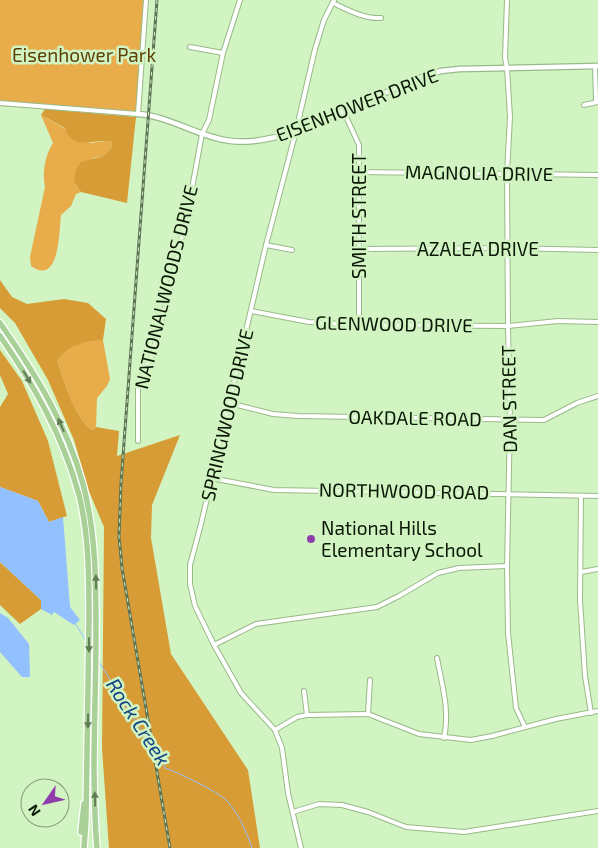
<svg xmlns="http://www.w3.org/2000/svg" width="598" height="848" font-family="'Exo 2',sans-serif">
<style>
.green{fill:#e8ac4b}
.forest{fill:#d89c36}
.water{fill:#93c0fe}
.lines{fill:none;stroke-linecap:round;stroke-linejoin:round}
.stream{stroke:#93c0fe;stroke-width:1}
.minor-casing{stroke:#98ba89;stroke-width:6}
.tertiary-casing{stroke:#98ba89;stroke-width:7}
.primary-casing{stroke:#fff;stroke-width:8}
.minor{stroke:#fff;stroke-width:4}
.tertiary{stroke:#fff;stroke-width:4.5}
.primary{stroke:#a9d097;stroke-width:5.5}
.rail-casing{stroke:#5d7354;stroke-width:3}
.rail{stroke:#d1f4c2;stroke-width:1;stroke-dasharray:4;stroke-linecap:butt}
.oneway{fill:#617d55}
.poi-dot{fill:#903dac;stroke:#d1f4c2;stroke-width:2}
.labels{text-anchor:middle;stroke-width:5;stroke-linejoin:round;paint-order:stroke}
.park-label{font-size:19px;fill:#5d3e05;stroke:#d1f4c2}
.street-label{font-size:19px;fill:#0a1705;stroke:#d1f4c2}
.poi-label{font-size:19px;fill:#0a1705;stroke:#d1f4c2;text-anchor:start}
.water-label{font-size:20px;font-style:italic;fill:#124483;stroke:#d1f4c2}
</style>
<rect width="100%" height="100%" fill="#d1f4c2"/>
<g class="green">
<polygon points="0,0 147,0 138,114 0,106"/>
<path d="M41 115 90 143 106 141 112 142 111 149 103 156 93 158 74 182 81 192 76 194 71 206 61 215C59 230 60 287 31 266L30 257 45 187C42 172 45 156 53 143Z"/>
<path d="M103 340 110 379 107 386 97 398 96 427 93 430C76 423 63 378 57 361 71 343 82 342 103 340Z"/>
</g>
<g class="forest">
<path d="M45 109 136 117 127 203 81 192 74 182 76 170 81 162 103 156 111 149 112 142C95 137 73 153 65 128L41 115Z"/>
<path d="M0 280 12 297 27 304 64 299 88 303 106 319 103 340C83 342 70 344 57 361 63 378 76 423 93 430L96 427 119 431 117 456 180 435 152 505 151 538 171 654 248 770 260 848H109L102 748 104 527 88 489 74 440 48 380 15 323 0 308Z"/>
<polygon points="0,350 22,381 48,441 67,516 49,522 38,501 0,487 0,407 8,394 0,375"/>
<polygon points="0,562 41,600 41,609 20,624 0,605"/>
</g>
<g class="water">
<polygon points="0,487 38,501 49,522 63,517 70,607 80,620 74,625 54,612 52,615 41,609 41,600 0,562"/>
<polygon points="0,613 8,618 29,644 30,677 22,677 0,652"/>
</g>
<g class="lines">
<g class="stream">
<polyline points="75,623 86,641"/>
<path d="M99 662 145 736 158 745 165 768C177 772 219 792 227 801 239 814 246 831 252 848"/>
</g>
<defs>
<g id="minor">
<polyline points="507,0 505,58 507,68 510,117 507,173 508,326 510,420 507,566 508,633 516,708 525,727"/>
<path d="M333 3C348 10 364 19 381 18"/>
<polyline points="190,47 223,53"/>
<polyline points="595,66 596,101"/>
<polyline points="0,103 138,114 146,0"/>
<polyline points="584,105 598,102"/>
<polyline points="343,110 359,145 359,325"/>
<polyline points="359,172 598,175"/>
<polyline points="266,245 292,250"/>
<polyline points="358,249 507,248 598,250"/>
<polyline points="251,311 309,322 359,325 508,326 558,321 598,322"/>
<polyline points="229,403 273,414 298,416 544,420 577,403 598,396"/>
<polyline points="138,441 138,386 144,369 151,358 168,297 188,210 202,134 209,120 223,53 240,0"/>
<polyline points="211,478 274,490 598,496"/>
<polyline points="581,496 580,600 585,676 591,713"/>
<polyline points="581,572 598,569"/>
<polyline points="214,645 256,624 377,607 399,596 438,573 459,568 507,566"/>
<path d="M437 658C442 685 450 710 444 738"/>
<polyline points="304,691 307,715"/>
<polyline points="368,714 370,680"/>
<polyline points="275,730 297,717 307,715 368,714 419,734 471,740 492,736 556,719 598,711"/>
<polyline points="293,812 319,804 342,805 368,812 406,827 464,832 598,811"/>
<polyline points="301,848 288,793 282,748 275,730 241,693 214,645 195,606 190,584 190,565 201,524 266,245 296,131 315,49 324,20 334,0"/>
</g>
<path id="tertiary" d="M138 114C166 116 189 131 216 138 242 146 270 140 296 131L422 77 441 71 459 69 598 66"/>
<g id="primary">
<path d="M0 323C35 373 67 425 83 484 96 533 96 582 96 632 96 703 91 776 97 848"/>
<path d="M0 336C34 385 63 436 79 495 89 535 89 577 89 619 88 686 87 752 86 819L84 848"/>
<polyline points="81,832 84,804"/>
</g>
</defs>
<use href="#minor" class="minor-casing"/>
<use href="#tertiary" class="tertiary-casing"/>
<use href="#primary" class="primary-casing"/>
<use href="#minor" class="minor"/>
<use href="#tertiary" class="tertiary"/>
<use href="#primary" class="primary"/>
<defs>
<polyline id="rail" points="157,0 121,483 119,537 122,568 170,848"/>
</defs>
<use href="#rail" class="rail-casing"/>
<use href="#rail" class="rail"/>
</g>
<defs><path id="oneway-solid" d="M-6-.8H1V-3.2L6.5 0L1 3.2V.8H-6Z" transform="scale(1.25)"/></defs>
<g class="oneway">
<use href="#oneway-solid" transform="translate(27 377) rotate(59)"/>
<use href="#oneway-solid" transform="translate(61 425) rotate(-114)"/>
<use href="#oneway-solid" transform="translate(96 582) rotate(-91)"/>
<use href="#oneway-solid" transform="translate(89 645) rotate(90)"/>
<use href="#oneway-solid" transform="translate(88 721) rotate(91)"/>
<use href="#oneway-solid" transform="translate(95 799) rotate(-91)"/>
</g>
<circle class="poi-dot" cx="311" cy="539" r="5"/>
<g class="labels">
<g class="park-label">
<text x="84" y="62">Eisenhower Park</text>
</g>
<g class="street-label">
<text transform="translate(357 105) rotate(-21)" y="7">EISENHOWER DRIVE</text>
<text transform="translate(479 173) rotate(1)" y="7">MAGNOLIA DRIVE</text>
<text transform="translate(359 216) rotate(-90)" y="7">SMITH STREET</text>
<text x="478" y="256">AZALEA DRIVE</text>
<text transform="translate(166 287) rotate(-76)" y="7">NATIONALWOODS DRIVE</text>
<text transform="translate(394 324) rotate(1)" y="7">GLENWOOD DRIVE</text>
<text transform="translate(509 399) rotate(-91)" y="7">DAN STREET</text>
<text transform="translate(227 415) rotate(-77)" y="7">SPRINGWOOD DRIVE</text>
<text transform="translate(415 418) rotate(1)" y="7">OAKDALE ROAD</text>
<text transform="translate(404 491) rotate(1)" y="7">NORTHWOOD ROAD</text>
</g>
<g class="poi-label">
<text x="321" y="535">National Hills<tspan x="321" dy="22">Elementary School</tspan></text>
</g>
<g class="water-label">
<text transform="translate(138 722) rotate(57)" y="7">Rock Creek</text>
</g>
</g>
<g transform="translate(45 803) rotate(236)"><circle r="24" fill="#d1f4c2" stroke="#819c76"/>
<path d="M0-4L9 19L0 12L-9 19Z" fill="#903dac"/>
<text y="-8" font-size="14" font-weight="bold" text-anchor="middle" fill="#0a1705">N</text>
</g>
</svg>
